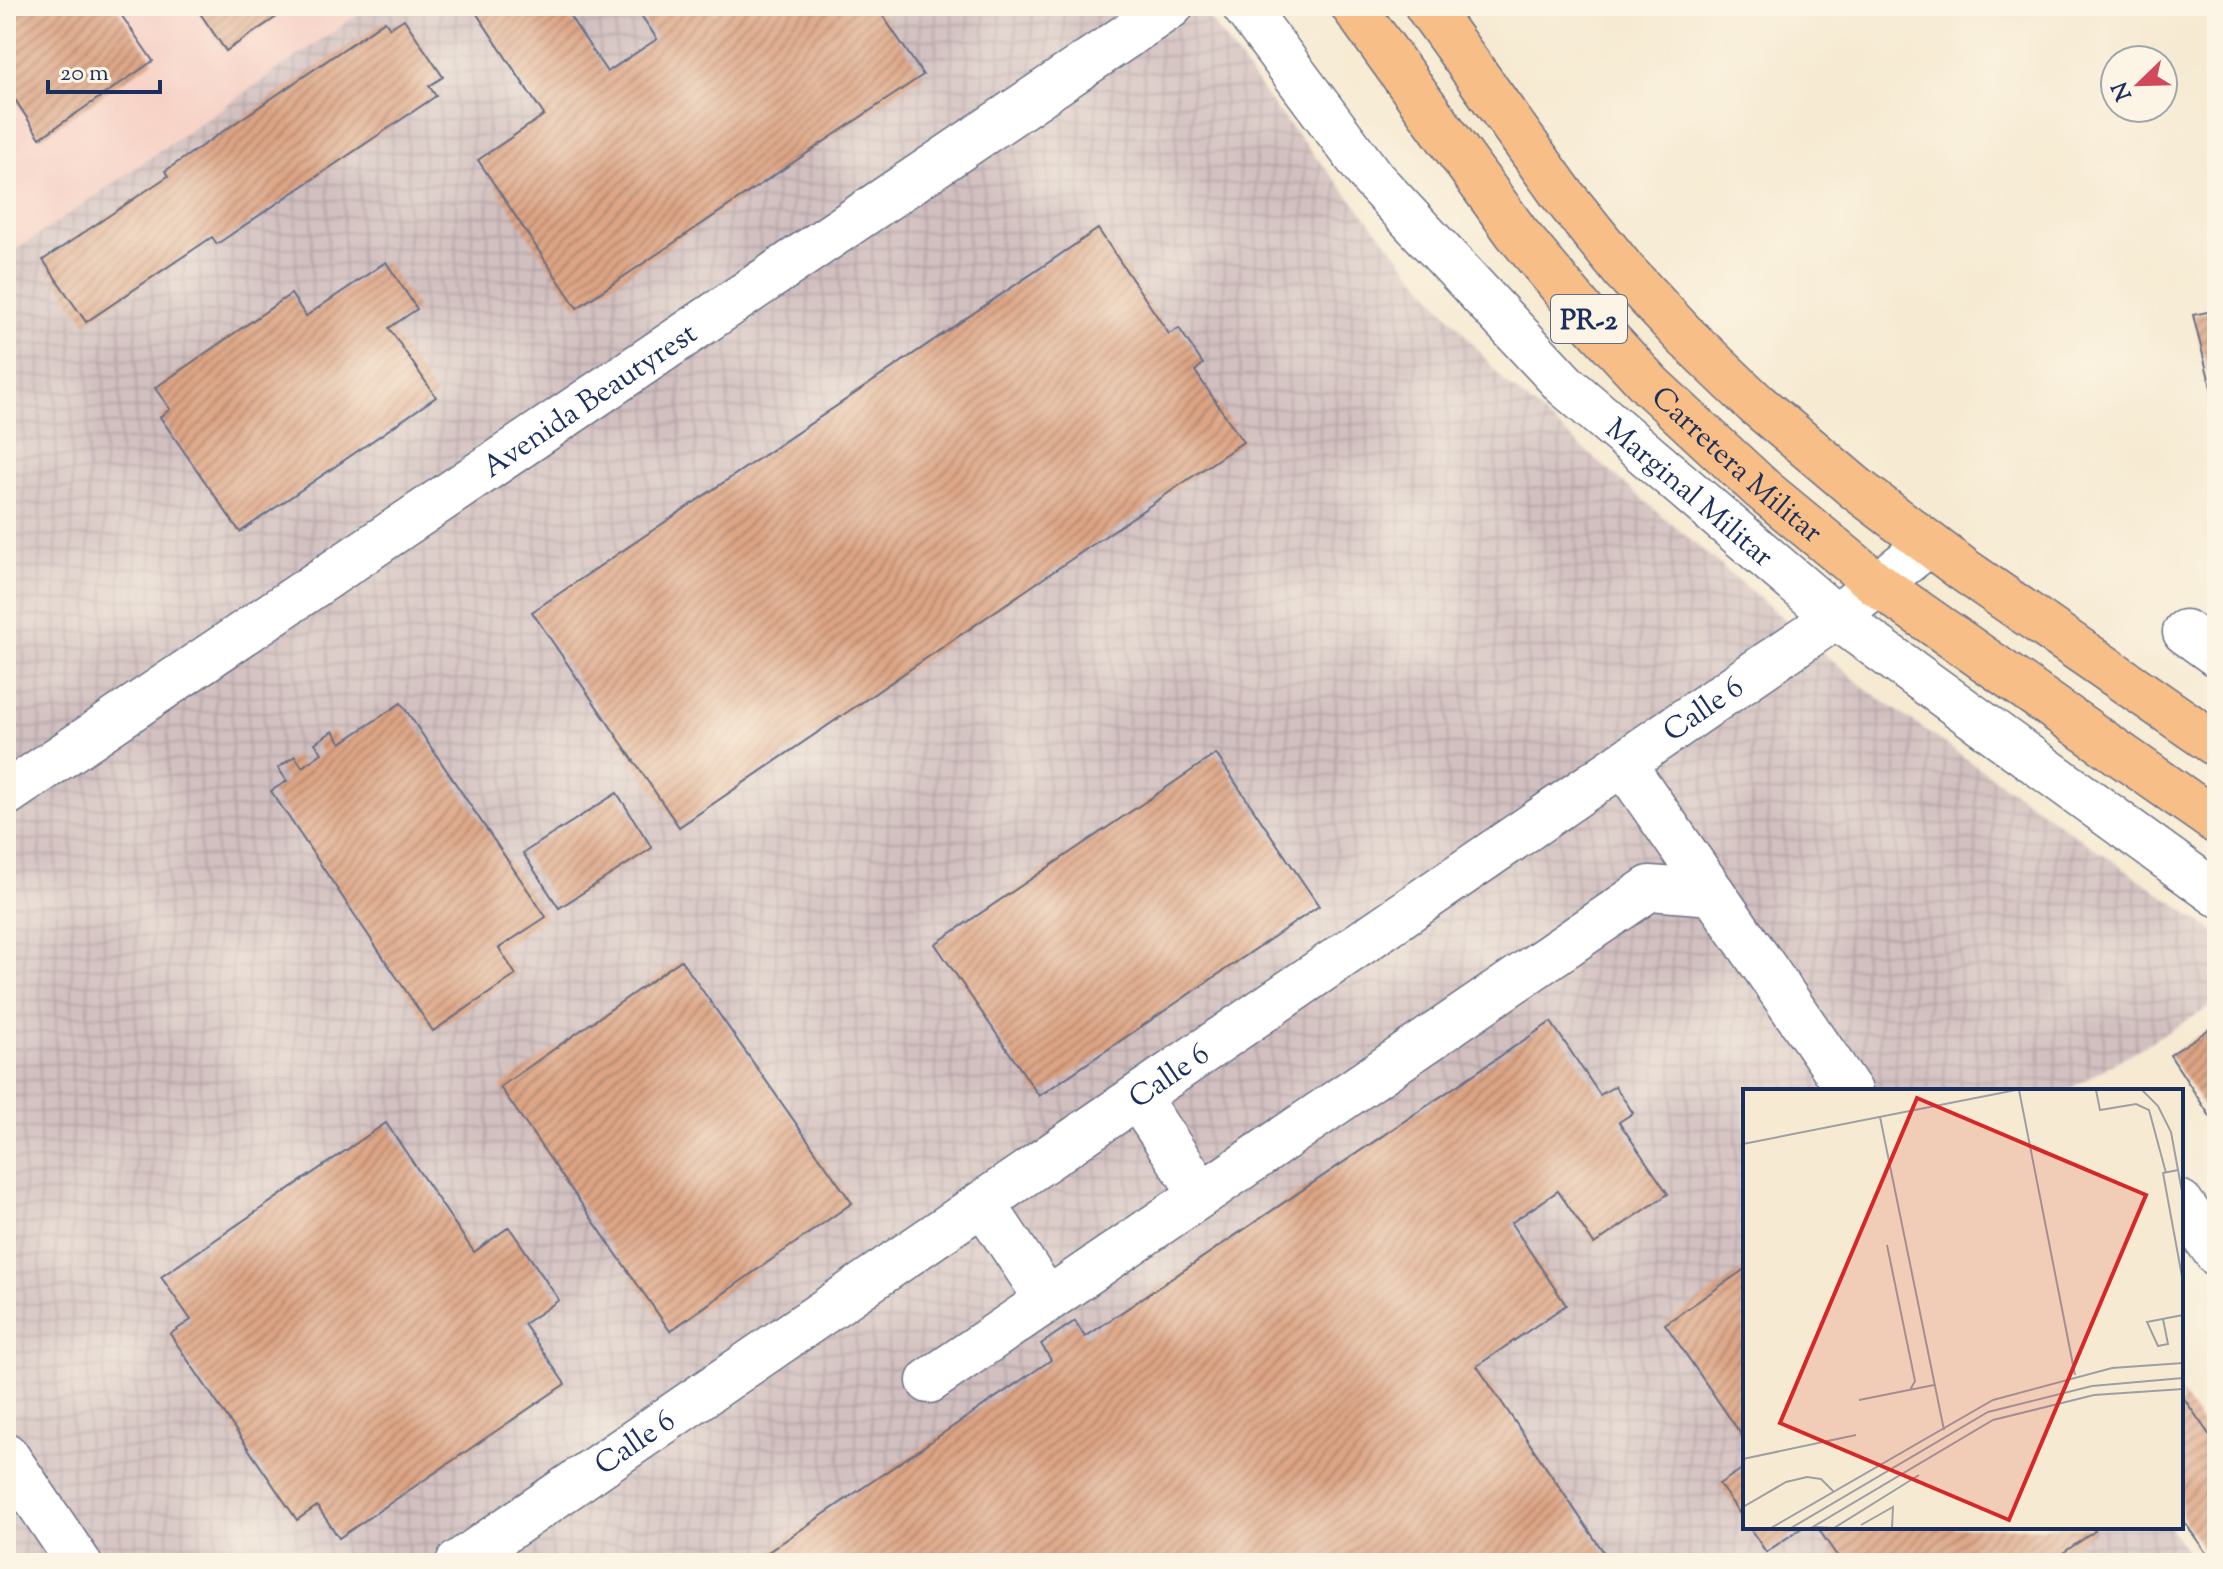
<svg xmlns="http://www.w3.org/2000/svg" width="2223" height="1569" font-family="'Sorts Mill Goudy',serif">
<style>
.built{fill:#f7d1c6}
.industrial{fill:url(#industrial-grid)}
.building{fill:url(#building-hatch)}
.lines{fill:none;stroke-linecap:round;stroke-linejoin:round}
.minor-casing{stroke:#687087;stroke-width:47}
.major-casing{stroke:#687087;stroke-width:47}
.minor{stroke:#fff;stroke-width:44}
.major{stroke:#f7be88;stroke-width:44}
.labels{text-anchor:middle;stroke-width:8;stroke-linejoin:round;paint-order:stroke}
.shield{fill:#fcf5e5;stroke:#5e6a86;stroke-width:2}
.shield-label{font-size:28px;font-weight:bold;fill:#1b2f5e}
.street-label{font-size:30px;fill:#1b2f5e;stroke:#fcf5e5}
.inset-road{fill:none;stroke:#9e9fa4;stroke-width:2}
.view{fill:#d62828;fill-opacity:0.15;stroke:#d62828;stroke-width:4}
.inset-edge{fill:none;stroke:#1b2f5e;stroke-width:4}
</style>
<defs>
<pattern id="industrial-grid" width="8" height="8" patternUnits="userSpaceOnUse" patternTransform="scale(2)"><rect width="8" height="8" fill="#d2bfbf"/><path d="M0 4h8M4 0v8" fill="none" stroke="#b4a4a7"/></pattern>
<pattern id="building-hatch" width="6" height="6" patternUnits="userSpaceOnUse" patternTransform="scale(2)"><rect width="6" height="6" fill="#dda484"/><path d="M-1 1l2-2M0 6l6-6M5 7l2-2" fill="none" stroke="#b2866f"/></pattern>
</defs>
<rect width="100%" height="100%" fill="#fcf5e5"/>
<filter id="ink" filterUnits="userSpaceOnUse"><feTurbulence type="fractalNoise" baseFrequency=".0125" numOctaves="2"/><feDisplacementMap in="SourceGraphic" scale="16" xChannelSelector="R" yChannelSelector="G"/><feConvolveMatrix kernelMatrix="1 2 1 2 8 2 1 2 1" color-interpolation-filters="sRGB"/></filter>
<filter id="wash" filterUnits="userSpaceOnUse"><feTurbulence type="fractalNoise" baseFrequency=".006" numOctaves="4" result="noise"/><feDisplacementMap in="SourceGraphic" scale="32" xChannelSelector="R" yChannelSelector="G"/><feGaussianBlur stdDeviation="1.8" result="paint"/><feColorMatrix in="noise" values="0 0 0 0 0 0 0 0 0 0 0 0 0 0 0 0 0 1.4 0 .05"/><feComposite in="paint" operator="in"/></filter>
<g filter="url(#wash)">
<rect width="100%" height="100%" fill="#f6ead2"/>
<polygon class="built" points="6,6 370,6 6,257"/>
<polygon class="industrial" points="370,6 1200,6 1279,113 1505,382 1867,690 2217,933 2217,1003 2066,1091 1745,1091 1745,1527 2170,1527 2194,1563 6,1563 6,257"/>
<g id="blocks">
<g class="building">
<polygon points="6,6 115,6 153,61 40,138 12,95 6,99"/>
<polygon points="195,6 276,6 281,14 226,51"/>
<polygon points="483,6 563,6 607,72 657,39 635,6 876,6 923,75 577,308 478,160 544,115 475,11"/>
<polygon points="404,19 443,77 429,86 436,96 217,244 212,237 86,322 43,260 168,176 165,171 385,21 390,28"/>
<polygon points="1098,229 1169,334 1179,328 1203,364 1195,371 1243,442 679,827 532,612"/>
<polygon points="386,262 417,309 389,328 436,397 240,532 160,417 170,409 155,388 291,294 306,316"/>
<polygon points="2217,310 2217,407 2216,407 2193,315"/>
<polygon points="401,703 546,917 499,948 516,975 433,1031 271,791 287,781 278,768 295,756 302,767 322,753 315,743 333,731 341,743"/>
<polygon points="1216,754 1319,906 1039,1096 935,944"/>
<polygon points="617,793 652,848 559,908 523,853"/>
<polygon points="681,960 852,1203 670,1331 500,1087"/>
<polygon points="1551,1022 1600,1095 1615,1086 1633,1113 1619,1122 1668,1194 1594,1244 1558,1191 1511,1223 1566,1305 1477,1366 1611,1563 752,1563 1051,1360 1041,1344 1075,1321 1085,1337"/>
<polygon points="2217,1024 2217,1127 2170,1055"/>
<polygon points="386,1123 474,1252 509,1227 559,1300 524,1324 565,1384 339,1538 317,1506 297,1520 170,1334 191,1320 161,1277"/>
<polygon points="1745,1269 1745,1440 1665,1324"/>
<polygon points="2181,1394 2217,1446 2217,1563 2213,1563 2181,1517"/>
<polygon points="1745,1467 1745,1521 1719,1484"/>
<polygon points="1749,1527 1803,1527 1766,1552"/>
<polygon points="1817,1527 2092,1527 2095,1531 2048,1563 1842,1563"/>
</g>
</g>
</g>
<g filter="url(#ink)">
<use href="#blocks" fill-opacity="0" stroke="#687087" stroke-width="2"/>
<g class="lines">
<defs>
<g id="minor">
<path id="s1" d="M1244 6 1373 179 1566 386 1836 617 2217 894"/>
<polyline points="2185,632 2217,655"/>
<polyline points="1623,763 1850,1091"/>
<path id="s2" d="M6 794 1171 6"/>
<polyline points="1137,1097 1201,1193"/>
<polyline points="983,1203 1047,1299"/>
<polyline points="2181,1203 2217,1254"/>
<polyline points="929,1381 1650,888 1713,893"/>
<polyline points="6,1455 79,1563"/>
<path id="s3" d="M458 1563 1836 617 1929 544"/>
</g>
<g id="major">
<path id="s4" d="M1353 6 1516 232 1588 318 1651 386 1762 489 1877 584 2217 822"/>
<polyline points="1427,6 1562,194 1624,271 1684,335 1755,403 1858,490 1964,570 2217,745"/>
</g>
</defs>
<use href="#minor" class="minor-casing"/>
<use href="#major" class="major-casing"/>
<use href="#minor" class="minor"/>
<use href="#major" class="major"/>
</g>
</g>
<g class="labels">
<rect class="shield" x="1551" y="295" width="76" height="48" rx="6"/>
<g class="shield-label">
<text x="1589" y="329">PR-2</text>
</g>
<g class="street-label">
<text dy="10" stroke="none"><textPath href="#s2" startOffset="704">Avenida Beautyrest</textPath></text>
<text dy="10" stroke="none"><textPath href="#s4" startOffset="600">Carretera Militar</textPath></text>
<text dy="10" stroke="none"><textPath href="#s1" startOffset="662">Marginal Militar</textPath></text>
<text dy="10" stroke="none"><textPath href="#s3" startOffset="1510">Calle 6</textPath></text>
<text dy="10" stroke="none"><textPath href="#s3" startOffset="862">Calle 6</textPath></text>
<text dy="10" stroke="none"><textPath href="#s3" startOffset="214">Calle 6</textPath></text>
</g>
</g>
<g transform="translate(1743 1089)">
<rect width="440" height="440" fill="#f6ead2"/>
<path class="inset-road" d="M276 1 332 286M353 1 357 21 393 15 406 21 423 84M399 1 415 17 428 43 440 108M137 28 201 341M0 55 273 1M435 81 420 84 440 193M144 156 172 292 167 301M420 230 425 255 415 257 404 233 440 226M116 311 191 296M0 370 113 346M0 418 43 393 64 388 78 390 90 402M118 436 150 418 149 439M70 438 91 439 176 386M28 439 250 311 369 279 440 274M48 439 245 323 349 297 440 289M68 439 250 331 351 306 440 300"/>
<path class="view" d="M174 9 403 106 266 431 37 334Z"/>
<rect width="440" height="440" class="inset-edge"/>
</g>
<rect width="2223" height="1569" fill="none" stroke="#fcf5e5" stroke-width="32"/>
<g transform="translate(2139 84) rotate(247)"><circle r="38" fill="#fcf5e5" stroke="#a2a6af" stroke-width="2"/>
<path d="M0-6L14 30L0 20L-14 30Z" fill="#d1495b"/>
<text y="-12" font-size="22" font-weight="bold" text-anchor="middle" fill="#1b2f5e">N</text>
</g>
<path d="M48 80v12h112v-12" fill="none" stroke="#1b2f5e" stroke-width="4"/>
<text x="60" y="80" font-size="24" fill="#1b2f5e" stroke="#fcf5e5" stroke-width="6" paint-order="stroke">20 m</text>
</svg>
